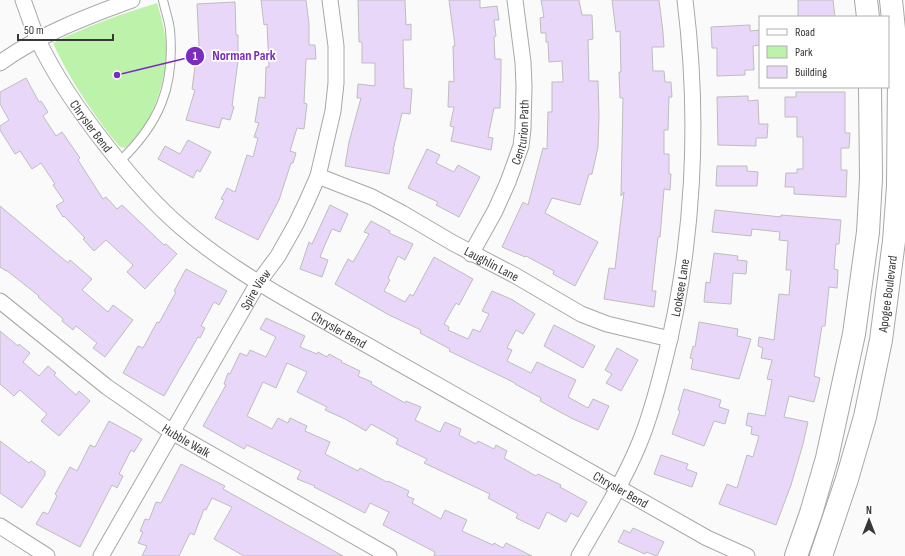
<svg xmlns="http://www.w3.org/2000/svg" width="905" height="556" font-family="'Sofia Sans Condensed',sans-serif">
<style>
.green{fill:#bdf2aa}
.building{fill:#e9d7f9;stroke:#bdbdbe}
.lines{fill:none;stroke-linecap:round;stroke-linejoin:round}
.lane-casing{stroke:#a8a8a9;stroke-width:10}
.street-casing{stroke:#a8a8a9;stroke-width:17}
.secondary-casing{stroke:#a8a8a9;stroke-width:24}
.lane{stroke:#fff;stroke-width:8}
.street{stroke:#fff;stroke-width:15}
.secondary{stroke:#fff;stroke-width:22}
.labels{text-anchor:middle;stroke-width:3.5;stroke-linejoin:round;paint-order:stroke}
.street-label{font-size:13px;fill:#383839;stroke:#fff}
.leader{fill:none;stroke:#7b2cbf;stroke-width:1.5}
.callout-dot{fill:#7b2cbf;stroke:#fff;stroke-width:1.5}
.mark-label{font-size:12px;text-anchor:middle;font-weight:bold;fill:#fff}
.callout-label{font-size:14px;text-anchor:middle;font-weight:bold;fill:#7b2cbf;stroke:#fff;stroke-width:3.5;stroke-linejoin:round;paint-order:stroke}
</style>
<rect width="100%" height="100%" fill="#fafafb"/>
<path class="green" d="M157 3C163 22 167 40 167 61 167 67 164 73 163 79 157 104 146 131 125 148L120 147C96 119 68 77 53 43 87 26 121 14 157 3Z"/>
<g class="building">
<polygon points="261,0 306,0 309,24 309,45 315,45 316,59 306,59 304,103 307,104 304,129 297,128 290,151 296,153 293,163 291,163 279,200 258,240 215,218 224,200 221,199 227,188 235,192 247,155 253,157 258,138 254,137 259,123 255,122 259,97 265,98 266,67 269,67 267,24 264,25"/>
<polygon points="358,0 405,0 406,25 411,24 411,40 403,40 404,88 412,89 410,114 402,113 393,150 394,150 389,174 345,166 349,142 361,98 357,98 358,84 375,86 375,63 362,63 362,42 359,42"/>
<polygon points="449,0 480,0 480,8 497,6 499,20 494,20 496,36 494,37 495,59 501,59 501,74 500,108 494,108 488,137 493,138 491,150 451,141 454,127 450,126 454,107 448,107 449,81 454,82 453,46 455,46"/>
<polygon points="541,0 579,0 582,15 592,15 593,39 588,40 589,81 598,81 599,115 598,147 592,174 589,174 580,205 552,198 545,213 598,242 575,286 553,274 554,271 526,256 525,257 502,247 523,202 528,205 543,148 547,149 548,112 552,112 552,82 563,82 562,61 549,62 548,42 546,42 546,33 541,33 540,18 544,17"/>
<polygon points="612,0 659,0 663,32 664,47 652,47 653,71 664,71 665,82 671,82 672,97 669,97 668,130 664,130 664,154 669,154 669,174 671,174 670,190 664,189 660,237 658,237 652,291 656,291 654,307 604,299 609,268 615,269 624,192 621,196 623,98 620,98 619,72 621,72 620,31 616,32"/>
<polygon points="798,0 833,0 835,17 798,17"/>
<polygon points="235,2 236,35 238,35 238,61 232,106 234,107 230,120 222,118 219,128 186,120 195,90 192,89 196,60 192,60 192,46 199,46 197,4"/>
<polygon points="750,25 750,31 760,30 760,45 753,46 754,70 745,70 745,75 717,76 717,48 712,48 711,27"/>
<polygon points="26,78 39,102 41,101 48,112 43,116 56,136 62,132 80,158 78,160 103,199 106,197 117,209 122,205 164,245 166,244 177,254 145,289 127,272 133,265 106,240 94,251 83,239 85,238 64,216 63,217 56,206 64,201 53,185 55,184 41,163 32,169 20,151 15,154 0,130 0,126 9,120 0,104 0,92"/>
<polygon points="796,92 845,92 845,133 850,133 849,148 841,148 841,170 847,170 846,197 794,194 794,187 785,187 786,173 797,173 797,169 803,169 803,137 797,137 797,117 785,117 785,97 796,97"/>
<polygon points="748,96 748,101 758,100 759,124 768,124 767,138 756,138 756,146 718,145 717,97"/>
<polygon points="188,140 211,152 200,172 197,170 193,178 158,159 165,146 180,154"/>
<polygon points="427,149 440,155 436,163 454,172 458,165 480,177 459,217 436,205 438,202 408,188"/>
<polygon points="717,166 747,166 747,171 758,172 757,186 716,186"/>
<polygon points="330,205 348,214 340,232 332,229 324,247 320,257 328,260 322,277 300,269 309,242 312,244"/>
<polygon points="0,206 68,263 70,260 92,279 82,290 108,312 113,305 133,320 105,357 93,348 97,343 76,326 73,330 62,321 63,319 38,297 39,296 6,270 6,271 0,267"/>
<polygon points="715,210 781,217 781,215 841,220 839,244 836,244 834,269 838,270 837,288 829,287 825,326 822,326 814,376 820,378 814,402 789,396 784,417 808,422 803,444 791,485 776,525 719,504 727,484 737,488 747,455 753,457 759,436 751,434 752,427 746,425 748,413 765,416 772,380 767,379 772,360 761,358 763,348 758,346 759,337 774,340 779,294 789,295 791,270 786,270 788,241 779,240 780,232 752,229 751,236 712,232"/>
<polygon points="371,221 390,231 389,233 413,244 405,260 398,256 388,278 390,280 384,291 405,302 410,294 413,296 434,257 473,279 459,305 456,303 444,324 449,327 448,330 468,339 473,329 480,332 489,314 482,311 492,291 511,299 535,314 523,334 516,330 507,348 512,350 507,361 531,373 537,362 576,380 568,397 588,408 593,399 609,406 598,430 571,418 540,401 541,398 515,384 515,383 449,351 450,349 420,333 421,330 389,315 335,284 348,259 353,262 369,234 364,232"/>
<polygon points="714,253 738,256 737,260 747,261 746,274 733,273 731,304 704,302 706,282 710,283"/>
<polygon points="186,269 227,291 219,305 214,302 201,326 205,328 200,338 198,337 164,396 123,373 138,346 143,348 157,322 159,323 176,292 174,291"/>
<polygon points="266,318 305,336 300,347 317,354 318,352 327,357 329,354 342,361 341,362 360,371 358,376 372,382 371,384 405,403 406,401 421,407 415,420 440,432 445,422 461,429 459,435 476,444 478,441 494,449 496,445 507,451 504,458 536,476 538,474 561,485 560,487 587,502 578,517 571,513 566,522 547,512 539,529 516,518 518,514 488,498 490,494 424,463 427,459 396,444 398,439 371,424 366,431 345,419 325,410 327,407 297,392 307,372 287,363 276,388 263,382 247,416 272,429 278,418 288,423 290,418 307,426 305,431 330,442 325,454 358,471 360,468 387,482 388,481 409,491 407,496 414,499 412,503 441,519 445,510 467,520 462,531 493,545 494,543 503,548 506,543 532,556 434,556 435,552 383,525 389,512 370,503 365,513 314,487 315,486 297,479 301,471 247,445 244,449 203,426 226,385 224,384 228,373 230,374 240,353 247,356 250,350 266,357 276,337 260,329"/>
<polygon points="699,322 738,329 737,336 751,339 739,379 691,369 693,359 690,358 693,346 695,347"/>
<polygon points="554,325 595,346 583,368 544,346"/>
<polygon points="0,331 18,346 19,344 30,353 23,362 39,376 48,366 56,373 54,375 76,395 79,391 90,401 59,436 41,421 47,414 20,390 14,396 0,384"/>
<polygon points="617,348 638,360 621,391 606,383 612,374 605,370"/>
<polygon points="684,389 721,400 719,407 729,410 725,424 714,421 704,446 672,434 680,411 678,410"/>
<polygon points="109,421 142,439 134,452 131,450 119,474 123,476 117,488 112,485 80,547 36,524 43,512 48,514 57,496 55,494 70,467 77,471 90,445 95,447"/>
<polygon points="0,441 29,463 31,461 45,471 45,475 22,508 0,493"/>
<polygon points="661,455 688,464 686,469 697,473 692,487 654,474"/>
<polygon points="181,464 225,486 223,489 343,556 244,556 214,539 232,507 212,498 206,510 204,509 194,535 190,533 179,556 142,556 147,546 138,543 143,532 140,531 145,519 149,520 156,502 161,503"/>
<polygon points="633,528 664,542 657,556 646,552 645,554 618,542 624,530 630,533"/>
</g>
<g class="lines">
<defs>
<path id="lane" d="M119 162C160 123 175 86 170 30 169 20 165 10 163 0"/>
<g id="street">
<path id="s1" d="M23 0C28 13 32 27 38 40 56 79 82 115 109 149 131 177 154 204 181 227 219 260 263 286 307 311L707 538 747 556"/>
<path d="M0 63C38 35 88 16 132 0"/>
<path id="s2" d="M318 176 372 197 402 213 453 243 516 276 581 314 607 324 670 339"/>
<path id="s3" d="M471 254 495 211 508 182 521 146 523 129 524 86 523 62 515 0"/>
<path id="s4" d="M0 301 107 387 172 432 389 556"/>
<polyline points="0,526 47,556"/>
<path id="s5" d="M101 556 258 283 278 256 296 224 307 201 318 176 333 111 336 83V46L330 0"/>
<path id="s6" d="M579 556C600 519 623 483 639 444 650 418 657 391 664 363 694 246 700 120 685 0"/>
</g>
<g id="secondary">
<polyline points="866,0 868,17"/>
<polyline points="796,556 811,513 827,458 854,334 868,232 871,178 870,87"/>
<path id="s7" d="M821 556 847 479 865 417 881 340 894 241 898 186 899 78 891 0"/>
</g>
</defs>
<use href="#lane" class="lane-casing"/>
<use href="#street" class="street-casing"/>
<use href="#secondary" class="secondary-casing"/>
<use href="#lane" class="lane"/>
<use href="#street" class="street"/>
<use href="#secondary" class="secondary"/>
</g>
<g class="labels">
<g class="street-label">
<text dy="5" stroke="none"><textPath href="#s1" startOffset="144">Chrysler Bend</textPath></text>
<text dy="5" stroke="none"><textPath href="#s3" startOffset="133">Centurion Path</textPath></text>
<text dy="5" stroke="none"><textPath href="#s2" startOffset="195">Laughlin Lane</textPath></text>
<text dy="5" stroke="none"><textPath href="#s6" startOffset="289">Looksee Lane</textPath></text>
<text dy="5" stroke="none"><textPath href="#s5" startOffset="308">Spire View</textPath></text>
<text dy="5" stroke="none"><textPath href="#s7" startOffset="271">Apogee Boulevard</textPath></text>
<text dy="5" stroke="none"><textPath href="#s1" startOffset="468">Chrysler Bend</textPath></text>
<text dy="5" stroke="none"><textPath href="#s4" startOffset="233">Hubble Walk</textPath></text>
<text dy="5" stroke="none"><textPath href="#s1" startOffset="792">Chrysler Bend</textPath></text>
</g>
</g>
<path class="leader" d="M117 75L195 56"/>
<g class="callout-dot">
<circle cx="117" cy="75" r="4"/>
<circle cx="195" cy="56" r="10"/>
</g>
<g class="mark-label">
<text x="195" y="60">1</text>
</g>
<g class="callout-label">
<text x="244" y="60">Norman Park</text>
</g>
<rect x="759" y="16" width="130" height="72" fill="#ffffff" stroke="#afafb0"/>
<rect x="767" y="29" width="20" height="6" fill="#ffffff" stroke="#afafb0"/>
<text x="795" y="36" font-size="12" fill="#383839">Road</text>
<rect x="767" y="46" width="20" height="12" fill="#bdf2aa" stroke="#afafb0"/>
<text x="795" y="56" font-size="12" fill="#383839">Park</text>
<rect x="767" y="66" width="20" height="12" fill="#e9d7f9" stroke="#afafb0"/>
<text x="795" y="76" font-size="12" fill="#383839">Building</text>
<g transform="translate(869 520)" stroke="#ffffff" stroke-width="3" paint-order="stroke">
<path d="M0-3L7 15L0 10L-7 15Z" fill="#383839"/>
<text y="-6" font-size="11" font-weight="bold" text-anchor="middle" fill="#383839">N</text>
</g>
<path d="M18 34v6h95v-6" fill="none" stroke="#383839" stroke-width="2"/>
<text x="24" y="34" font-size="12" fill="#383839" stroke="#ffffff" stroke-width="3" paint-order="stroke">50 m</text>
</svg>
